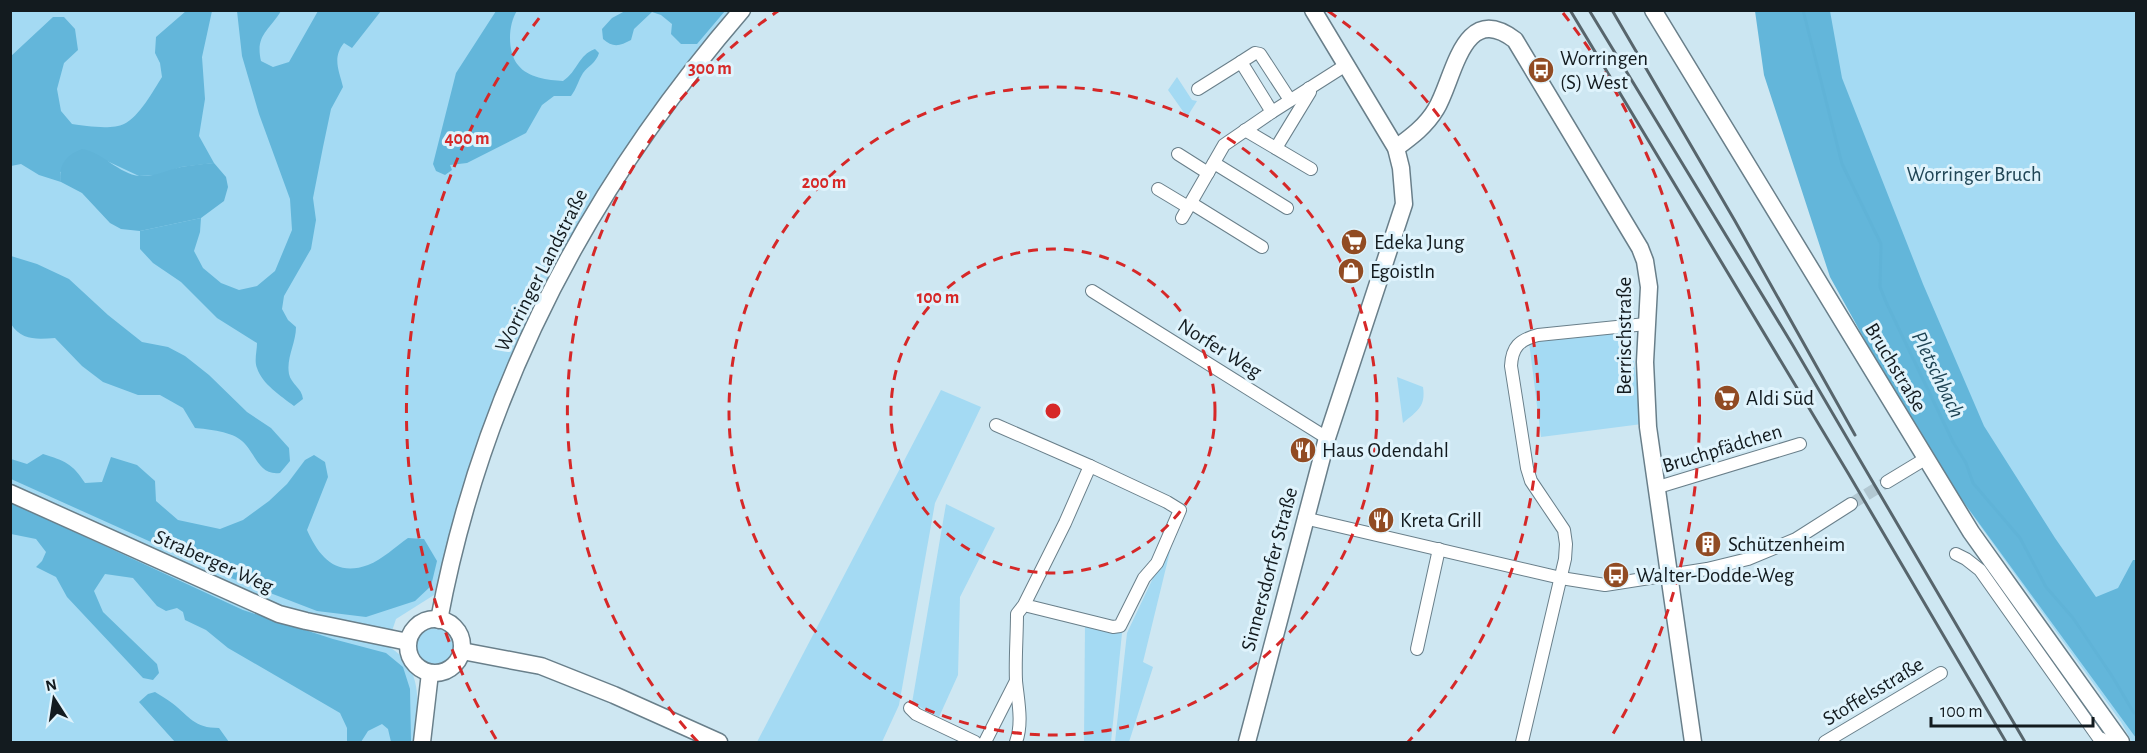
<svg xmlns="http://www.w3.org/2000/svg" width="2147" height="753" font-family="'Alegreya Sans',sans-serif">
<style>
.green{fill:#a4daf3}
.forest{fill:#63b6da}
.water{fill:#60b3d7}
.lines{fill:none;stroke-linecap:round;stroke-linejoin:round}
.stream{stroke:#60b3d7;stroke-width:3}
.street-tunnel{stroke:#b2c8d2;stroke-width:12;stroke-dasharray:12 6;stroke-linecap:butt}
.street-casing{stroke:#697f8a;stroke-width:14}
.secondary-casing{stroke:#697f8a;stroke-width:19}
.street{stroke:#fff;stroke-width:12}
.secondary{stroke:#fff;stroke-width:16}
.rail{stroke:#57656c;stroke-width:3}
.ring{fill:none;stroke:#d62828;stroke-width:3;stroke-dasharray:10 8}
.labels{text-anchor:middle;stroke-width:6;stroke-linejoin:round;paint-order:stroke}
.poi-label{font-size:21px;fill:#131b1f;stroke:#dff3fc;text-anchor:start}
.park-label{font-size:21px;fill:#214656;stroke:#dff3fc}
.street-label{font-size:21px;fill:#131b1f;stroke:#dff3fc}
.water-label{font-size:22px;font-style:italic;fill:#1e4353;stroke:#dff3fc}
.centre{fill:#d62828;stroke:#dff3fc;stroke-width:3}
.ring-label{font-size:18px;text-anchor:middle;font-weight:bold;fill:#d62828;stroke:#dff3fc;stroke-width:6;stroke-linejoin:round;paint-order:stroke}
</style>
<rect width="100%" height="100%" fill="#cee7f2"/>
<g class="green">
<path d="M10 11H733L666 92 575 229 532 315 434 595 396 619 387 646C425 666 418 706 415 742H11Z"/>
<polygon points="1765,11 2136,11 2136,742 2132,742 2121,722 1927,452 1867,348 1851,312"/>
<polygon points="1177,77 1192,100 1197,101 1187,117 1168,90"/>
<polygon points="1630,329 1642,424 1541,437 1529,342"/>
<path d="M1397 377 1423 387C1426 407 1417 411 1403 423Z"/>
<polygon points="941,390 981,407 935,503 899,705 882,742 757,742"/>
<polygon points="946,504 995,528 960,597 958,675 939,717 912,703"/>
<polygon points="1170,542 1172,543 1143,662 1153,667 1129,742 1115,742 1127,633"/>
<polygon points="1085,624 1122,633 1111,742 1084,742"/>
<circle cx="435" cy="647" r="19"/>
</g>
<g class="forest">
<path d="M186 11H212L202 57 205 99 199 136 214 163 181 167 159 175 139 176 107 161 60 172 61 182 39 175 21 164 11 166 10 57 53 17H64L75 29 78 50 64 63 57 89 61 111 72 124C85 126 112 130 124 124 139 117 153 91 162 77L160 63 155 53 156 37Z"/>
<path d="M237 11H281C269 31 255 35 261 61L273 67 289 62 318 11H381L352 48 344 43C332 58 339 70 343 87L331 109 323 147 313 198 316 220 311 249 284 296 282 309 288 320 296 327C296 343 286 358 289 374 291 384 302 388 303 399L294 406C281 396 262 384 257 368 254 361 257 351 257 343L217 318 181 282 153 263 140 249V231L201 218 200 232 194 251 203 268 221 283 239 290 257 286 275 271 292 230 290 199 259 114 242 56Z"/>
<path d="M496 11H517C508 24 507 52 518 65 528 78 548 80 563 81 578 71 578 55 595 49L599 53C596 63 588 66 583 73 578 81 577 88 571 96H554L542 105 526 133 467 163 450 165 452 170 445 175 436 171 433 164 456 73Z"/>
<path d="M625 11V10L725 11 697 44H681L671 34 672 24 661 15 652 12 634 29 631 40C620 46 613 48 603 39L602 29 612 18Z"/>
<polygon points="1755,11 1830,11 1842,78 1923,284 1984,426 2055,538 2096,597 2118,588 2133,560 2136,560 2136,738 1927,452 1830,277 1764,75"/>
<path d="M11 256 37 264 69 279 108 315 142 342 168 347 185 356 209 375 247 412 271 428 289 448 290 461 280 473C258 476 256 453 242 441 233 432 208 429 195 428L183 408 160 395H138L103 382 82 366 55 338C37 339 22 341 11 324Z"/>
<path d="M43 454C65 461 72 463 85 483L102 482 111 457 137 465 155 481 156 501 178 520 220 529 243 520 269 501 287 484 305 460 314 455 325 462 328 477 307 530C319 557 336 577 368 565 382 560 396 546 408 538L424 539 437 561 431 586 415 601 366 617 317 611 231 578 11 479V459L27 464Z"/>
<polygon points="10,502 243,610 333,639 386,653 403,667 410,689 411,742 391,742 388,729 382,724 368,731 361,742 347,742 347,728 340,713 228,648 206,630 185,620 183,612 177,608 166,611 157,606 133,578 105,574 94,591 103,612 157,664 159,673 153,680 143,678 67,597 56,577 36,567 42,561 46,552 36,539 11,534"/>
<path d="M155 692C161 696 167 699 172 703 190 717 194 728 219 728L229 742H175L139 702 148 694Z"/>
</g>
<path class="water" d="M82 149C103 152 118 174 140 176 155 177 168 170 181 167 192 165 203 164 214 163L226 177 228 187 224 201 201 218 140 231 121 229 110 223 82 193 61 182C58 165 66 155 82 149Z"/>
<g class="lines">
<polyline class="stream" points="1803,10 1842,164 1881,244 1880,287 1886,302 1953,442 1966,463 1973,483 2020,538 2046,587 2073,618 2112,676 2134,713"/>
<polyline class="street-tunnel" points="1851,504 1887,482"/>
<defs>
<g id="street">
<polyline points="1198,89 1241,62"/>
<polyline points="1272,112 1241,62 1255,53 1260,54 1290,100"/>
<polyline points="1245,130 1311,169"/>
<polyline points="1276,148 1310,92 1309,88"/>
<polyline points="1178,154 1208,173"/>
<polyline points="1214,163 1287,208"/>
<polyline points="1158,189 1188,207"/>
<polyline points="1191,203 1262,247"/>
<polyline points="1182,218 1224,145 1272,112 1346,65"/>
<polyline points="1092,291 1327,438"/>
<polyline points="996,425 1090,466"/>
<polyline points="1887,482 1925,459"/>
<polyline points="1655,488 1800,444"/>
<polyline points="1304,518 1561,578 1605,585 1707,569 1748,559 1796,539 1851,504"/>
<polyline points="1956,554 1966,559 1980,570 2098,737 2108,742 2116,736"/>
<polyline points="1417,649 1439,549"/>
<polyline points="910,708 916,714 975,742"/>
<polyline points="985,742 1016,681"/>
<path d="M1016 742C1023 723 1018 701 1016 681 1015 659 1017 636 1017 614L1024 605 1065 523 1090 466 1167 502 1180 510 1157 563 1144 578 1120 626 1113 627 1024 605"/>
<path d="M1522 742 1565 559 1566 544 1564 530 1531 481 1527 468 1511 366C1512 347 1519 340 1538 335L1646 324"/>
<polyline points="1825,742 1941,673"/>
</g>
<g id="secondary">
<polyline points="1653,10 1971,532 2121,742"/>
<path d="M1396 148C1411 137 1426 126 1436 109 1454 80 1462 0 1515 40L1640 248 1645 261 1649 287 1645 362 1648 427 1693 742"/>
<polyline points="10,493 279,614 306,621 408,642"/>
<circle cx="435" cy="646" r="27"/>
<path d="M439 620C482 390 590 186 742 10"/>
<polyline points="462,651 541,666 614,695 719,742"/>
<polyline points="422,742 430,673"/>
<polyline points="1247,742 1327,438 1404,204 1401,168 1396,148 1313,10"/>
</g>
</defs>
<use href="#street" class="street-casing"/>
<use href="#secondary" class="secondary-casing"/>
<use href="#street" class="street"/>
<use href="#secondary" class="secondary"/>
<g class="rail">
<polyline points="1570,10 1848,473 2006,742"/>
<polyline points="1589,10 1792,344 2025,742"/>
<polyline points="1612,10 1735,221 1855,435"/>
</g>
</g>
<g class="ring">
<circle cx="1053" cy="411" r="162"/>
<circle cx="1053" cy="411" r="324"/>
<path d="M698 742A485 485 0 0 1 778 11M1328 11A485 485 0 0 1 1408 742"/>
<path d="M496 739A647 647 0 0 1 543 13M1563 13A647 647 0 0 1 1610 739"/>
</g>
<defs>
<symbol id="bus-disc" viewBox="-11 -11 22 22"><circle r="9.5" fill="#914b23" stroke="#dff3fc"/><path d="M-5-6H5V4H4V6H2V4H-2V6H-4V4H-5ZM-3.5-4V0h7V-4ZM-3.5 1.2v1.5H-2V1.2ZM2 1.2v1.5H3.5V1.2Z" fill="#fff"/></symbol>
<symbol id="supermarket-disc" viewBox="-11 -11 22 22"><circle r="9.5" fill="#914b23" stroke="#dff3fc"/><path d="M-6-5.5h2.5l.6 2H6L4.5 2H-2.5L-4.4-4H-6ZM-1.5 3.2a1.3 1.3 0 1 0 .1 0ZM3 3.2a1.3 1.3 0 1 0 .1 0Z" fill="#fff"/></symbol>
<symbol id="shop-disc" viewBox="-11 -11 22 22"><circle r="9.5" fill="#914b23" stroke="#dff3fc"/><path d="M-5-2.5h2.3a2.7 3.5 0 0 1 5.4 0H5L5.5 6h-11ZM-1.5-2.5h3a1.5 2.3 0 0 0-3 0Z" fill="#fff"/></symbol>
<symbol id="restaurant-disc" viewBox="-11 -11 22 22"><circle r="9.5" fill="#914b23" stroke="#dff3fc"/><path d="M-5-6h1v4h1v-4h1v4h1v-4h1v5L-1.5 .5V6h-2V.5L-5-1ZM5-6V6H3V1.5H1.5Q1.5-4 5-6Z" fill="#fff"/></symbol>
<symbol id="building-disc" viewBox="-11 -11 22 22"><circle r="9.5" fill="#914b23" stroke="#dff3fc"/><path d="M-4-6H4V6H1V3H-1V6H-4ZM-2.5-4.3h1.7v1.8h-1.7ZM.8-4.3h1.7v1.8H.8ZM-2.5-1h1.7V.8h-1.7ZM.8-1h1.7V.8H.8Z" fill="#fff"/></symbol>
</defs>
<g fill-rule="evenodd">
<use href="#bus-disc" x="1526" y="55" width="30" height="30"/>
<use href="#supermarket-disc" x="1339" y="227" width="30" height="30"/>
<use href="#shop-disc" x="1336" y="256" width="30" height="30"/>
<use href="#supermarket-disc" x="1712" y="383" width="30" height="30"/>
<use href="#restaurant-disc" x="1288" y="435" width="30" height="30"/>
<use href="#restaurant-disc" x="1366" y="505" width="30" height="30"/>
<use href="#building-disc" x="1693" y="529" width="30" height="30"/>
<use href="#bus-disc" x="1601" y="560" width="30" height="30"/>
</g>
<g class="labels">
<g class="poi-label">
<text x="1560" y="65">Worringen<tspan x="1560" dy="24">(S) West</tspan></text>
<text x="1374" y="249">Edeka Jung</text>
<text x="1370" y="278">EgoistIn</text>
<text x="1746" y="405">Aldi Süd</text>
<text x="1322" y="457">Haus Odendahl</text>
<text x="1400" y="527">Kreta Grill</text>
<text x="1728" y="551">Schützenheim</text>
<text x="1636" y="582">Walter-Dodde-Weg</text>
</g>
<g class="park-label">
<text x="1974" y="181">Worringer Bruch</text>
</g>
<g class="street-label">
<text transform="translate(541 270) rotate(-63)" y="7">Worringer Landstraße</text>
<text transform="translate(1624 336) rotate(-90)" y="7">Berrischstraße</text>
<text transform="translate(1220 348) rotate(32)" y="7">Norfer Weg</text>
<text transform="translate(1896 367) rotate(59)" y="7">Bruchstraße</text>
<text transform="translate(1722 448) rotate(-17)" y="7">Bruchpfädchen</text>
<text transform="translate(214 561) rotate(24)" y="7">Straberger Weg</text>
<text transform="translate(1269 569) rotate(-75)" y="7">Sinnersdorfer Straße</text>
<text transform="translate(1873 691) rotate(-31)" y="7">Stoffelsstraße</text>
</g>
<g class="water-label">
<text transform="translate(1939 374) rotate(64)" y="8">Pletschbach</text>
</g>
</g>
<circle cx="1053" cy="411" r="9" class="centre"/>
<g class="ring-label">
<text x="710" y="74">300 m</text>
<text x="467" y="144">400 m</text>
<text x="824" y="188">200 m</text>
<text x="938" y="303">100 m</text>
</g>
<rect width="2147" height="753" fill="none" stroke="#131b1f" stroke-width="24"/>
<g transform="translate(54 699) rotate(348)" stroke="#dff3fc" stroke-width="4.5" paint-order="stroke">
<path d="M0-4.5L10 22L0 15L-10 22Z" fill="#131b1f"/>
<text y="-9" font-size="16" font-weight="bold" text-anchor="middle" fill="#131b1f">N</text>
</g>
<path d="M1931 717v9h162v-9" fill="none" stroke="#131b1f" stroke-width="3"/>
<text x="1940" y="717" font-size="18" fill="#131b1f" stroke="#dff3fc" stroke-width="4.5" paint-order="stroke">100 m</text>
</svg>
